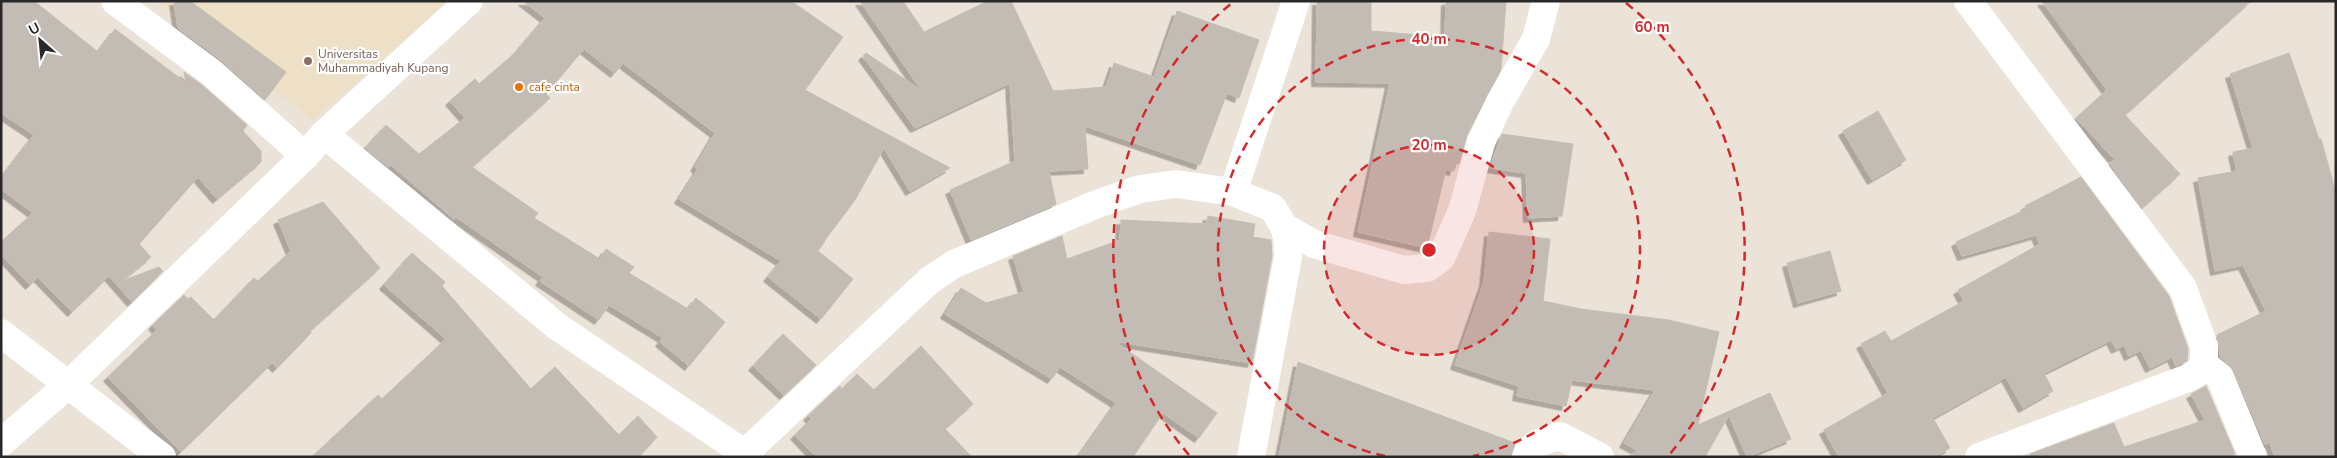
<svg xmlns="http://www.w3.org/2000/svg" width="2337" height="458" font-family="'Nunito Sans',sans-serif">
<style>
.education{fill:#eee0c6}
.building{fill:#c3bcb5;stroke:#c6beb2;filter:url(#shadow)}
.lines{fill:none;stroke-linecap:round;stroke-linejoin:round}
.street{stroke:#fff;stroke-width:28}
.secondary{stroke:#fff;stroke-width:28}
.ring{fill:none;stroke:#d62828;stroke-width:2.5;stroke-dasharray:9 6}
.education-dot{fill:#8d6e63;stroke:#fff;stroke-width:2}
.food-dot{fill:#e8710a;stroke:#fff;stroke-width:2}
.labels{text-anchor:middle;stroke-width:4.5;stroke-linejoin:round;paint-order:stroke}
.education-label{font-size:12px;fill:#785e54;stroke:#fff;text-anchor:start}
.food-label{font-size:12px;fill:#c56008;stroke:#fff;text-anchor:start}
.centre{fill:#d62828;stroke:#fff;stroke-width:2.5}
.ring-label{font-size:15px;text-anchor:middle;font-weight:bold;fill:#d62828;stroke:#fff;stroke-width:4.5;stroke-linejoin:round;paint-order:stroke}
</style>
<defs>
<filter id="shadow"><feDropShadow dx="-4.5" dy="4.5" stdDeviation="0" flood-color="#0004"/></filter>
</defs>
<rect width="100%" height="100%" fill="#ebe2d8"/>
<polygon class="education" points="158,1 447,1 313,120"/>
<g class="building">
<polygon points="1,1 34,1 98,52 115,29 186,83 184,72 202,85 247,125 243,131 261,151 261,162 217,199 198,177 139,244 151,257 122,281 159,267 163,271 132,302 109,276 72,312 38,277 30,285 1,254 1,242 33,213 1,189 1,178 34,135 1,113"/>
<polygon points="174,1 190,1 286,72 265,100 221,60 178,28"/>
<polygon points="523,1 791,1 843,37 805,90 950,168 910,191 884,148 855,200 825,240 823,240 825,241 818,251 853,279 821,319 768,277 781,261 679,199 698,169 695,167 715,133 623,63 615,73 584,49 546,94 550,98 472,167 538,213 534,218 600,259 606,249 634,267 629,273 688,309 696,298 725,322 689,366 660,342 663,338 609,305 599,320 540,281 543,277 456,217 454,219 391,165 389,167 365,148 386,125 419,154 465,118 450,101 475,79 479,84 515,53 545,18"/>
<polygon points="860,1 903,1 924,32 988,1 1011,1 1053,91 1106,87 1114,63 1154,77 1177,11 1259,40 1239,98 1227,93 1200,165 1085,126 1088,169 1049,171 1056,204 971,240 950,190 1015,161 1010,83 915,128 863,56 866,53 922,91"/>
<polygon points="1317,1 1371,1 1371,31 1445,37 1446,1 1506,1 1501,70 1467,135 1459,164 1456,164 1454,171 1446,169 1427,248 1358,232 1390,83 1316,82"/>
<polygon points="2042,1 2251,1 2125,115 2180,174 2142,208 2109,163 2115,160 2076,118 2107,90"/>
<polygon points="2289,53 2319,139 2321,139 2336,193 2336,457 2275,457 2270,443 2265,444 2234,371 2221,358 2217,335 2266,311 2243,265 2215,271 2198,178 2237,171 2233,152 2253,148 2230,74"/>
<polygon points="1878,111 1906,160 1872,180 1843,131"/>
<polygon points="1502,134 1573,144 1562,216 1528,218 1526,173 1490,168"/>
<polygon points="2081,177 2169,296 2188,349 2187,361 2176,366 2172,357 2150,368 2141,350 2129,356 2124,345 2116,349 2111,340 2044,373 2053,391 2023,408 2006,377 1933,418 1950,448 1934,457 1839,457 1824,430 1888,393 1861,344 1885,331 1891,341 1964,301 1958,290 2040,244 2036,235 1962,256 1956,242 2027,209 2025,206"/>
<polygon points="323,202 380,268 310,331 311,333 277,368 272,363 181,452 108,377 157,330 153,325 184,295 188,299 191,297 214,320 254,278 258,281 291,251 278,220"/>
<polygon points="1208,216 1255,224 1253,237 1271,240 1272,256 1252,363 1114,341 1217,413 1199,438 1163,413 1133,457 1078,457 1116,403 1060,367 1052,379 945,314 961,288 986,303 1024,292 1013,256 1062,236 1067,259 1120,240 1121,220 1206,224"/>
<polygon points="1489,232 1550,239 1543,301 1581,309 1669,320 1719,332 1698,425 1770,393 1791,439 1747,457 1729,415 1705,457 1627,457 1639,451 1624,443 1655,390 1572,380 1566,406 1517,396 1519,386 1455,365 1484,282"/>
<polygon points="1830,251 1841,291 1798,303 1787,263"/>
<polygon points="412,253 445,282 442,286 531,389 555,367 619,435 638,416 657,437 639,457 312,457 378,395 382,399 446,339 384,285"/>
<polygon points="783,334 816,365 784,395 753,366"/>
<polygon points="921,346 973,404 945,429 972,457 816,457 795,435 811,419 808,416 840,386 842,389 857,374 874,390"/>
<polygon points="1298,362 1515,443 1511,457 1279,457"/>
<polygon points="2206,386 2235,454 2227,457 2031,457 2030,454 2114,423 2124,447 2205,420 2191,394"/>
</g>
<g class="lines">
<g class="street">
<polyline points="115,1 212,73 305,156"/>
<polyline points="1968,1 2183,288 2204,346 2204,364 2197,373 2188,378 1979,457"/>
<polyline points="324,134 558,327 750,457"/>
<polyline points="1233,192 1296,1"/>
<polyline points="1284,227 1314,244 1404,270 1427,268 1441,258 1462,211 1481,142 1500,102 1536,39 1546,1"/>
<polyline points="1,333 162,457"/>
<polyline points="2204,364 2220,377 2253,457"/>
<polyline points="745,453 930,280 954,264 1097,204 1140,189 1176,184 1233,192 1273,208 1284,227 1288,242 1288,257 1251,457"/>
<path d="M1526 457C1530 443 1548 439 1560 436L1600 457"/>
</g>
<polyline class="secondary" points="1,443 69,384 305,156 324,134 469,1"/>
</g>
<circle cx="1429" cy="250" r="105" fill="#d62828" fill-opacity=".12"/>
<g class="ring">
<circle cx="1429" cy="250" r="105"/>
<path d="M1385 456A211 211 0 1 1 1473 456"/>
<path d="M1189 455A316 316 0 0 1 1232 3M1626 3A316 316 0 0 1 1669 455"/>
</g>
<circle class="education-dot" cx="308" cy="61" r="5"/>
<circle class="food-dot" cx="519" cy="87" r="5"/>
<g class="labels">
<g class="education-label">
<text x="318" y="58">Universitas<tspan x="318" dy="14">Muhammadiyah Kupang</tspan></text>
</g>
<g class="food-label">
<text x="529" y="91">cafe cinta</text>
</g>
</g>
<circle cx="1429" cy="250" r="8" class="centre"/>
<g class="ring-label">
<text x="1652" y="32">60 m</text>
<text x="1429" y="44">40 m</text>
<text x="1429" y="150">20 m</text>
</g>
<rect width="2337" height="458" fill="none" stroke="#282828" stroke-width="5"/>
<g transform="translate(40 40) rotate(333)" stroke="#ffffff" stroke-width="4" paint-order="stroke">
<path d="M0-4L9 19L0 12L-9 19Z" fill="#282828"/>
<text y="-8" font-size="14" font-weight="bold" text-anchor="middle" fill="#282828">U</text>
</g>
</svg>
